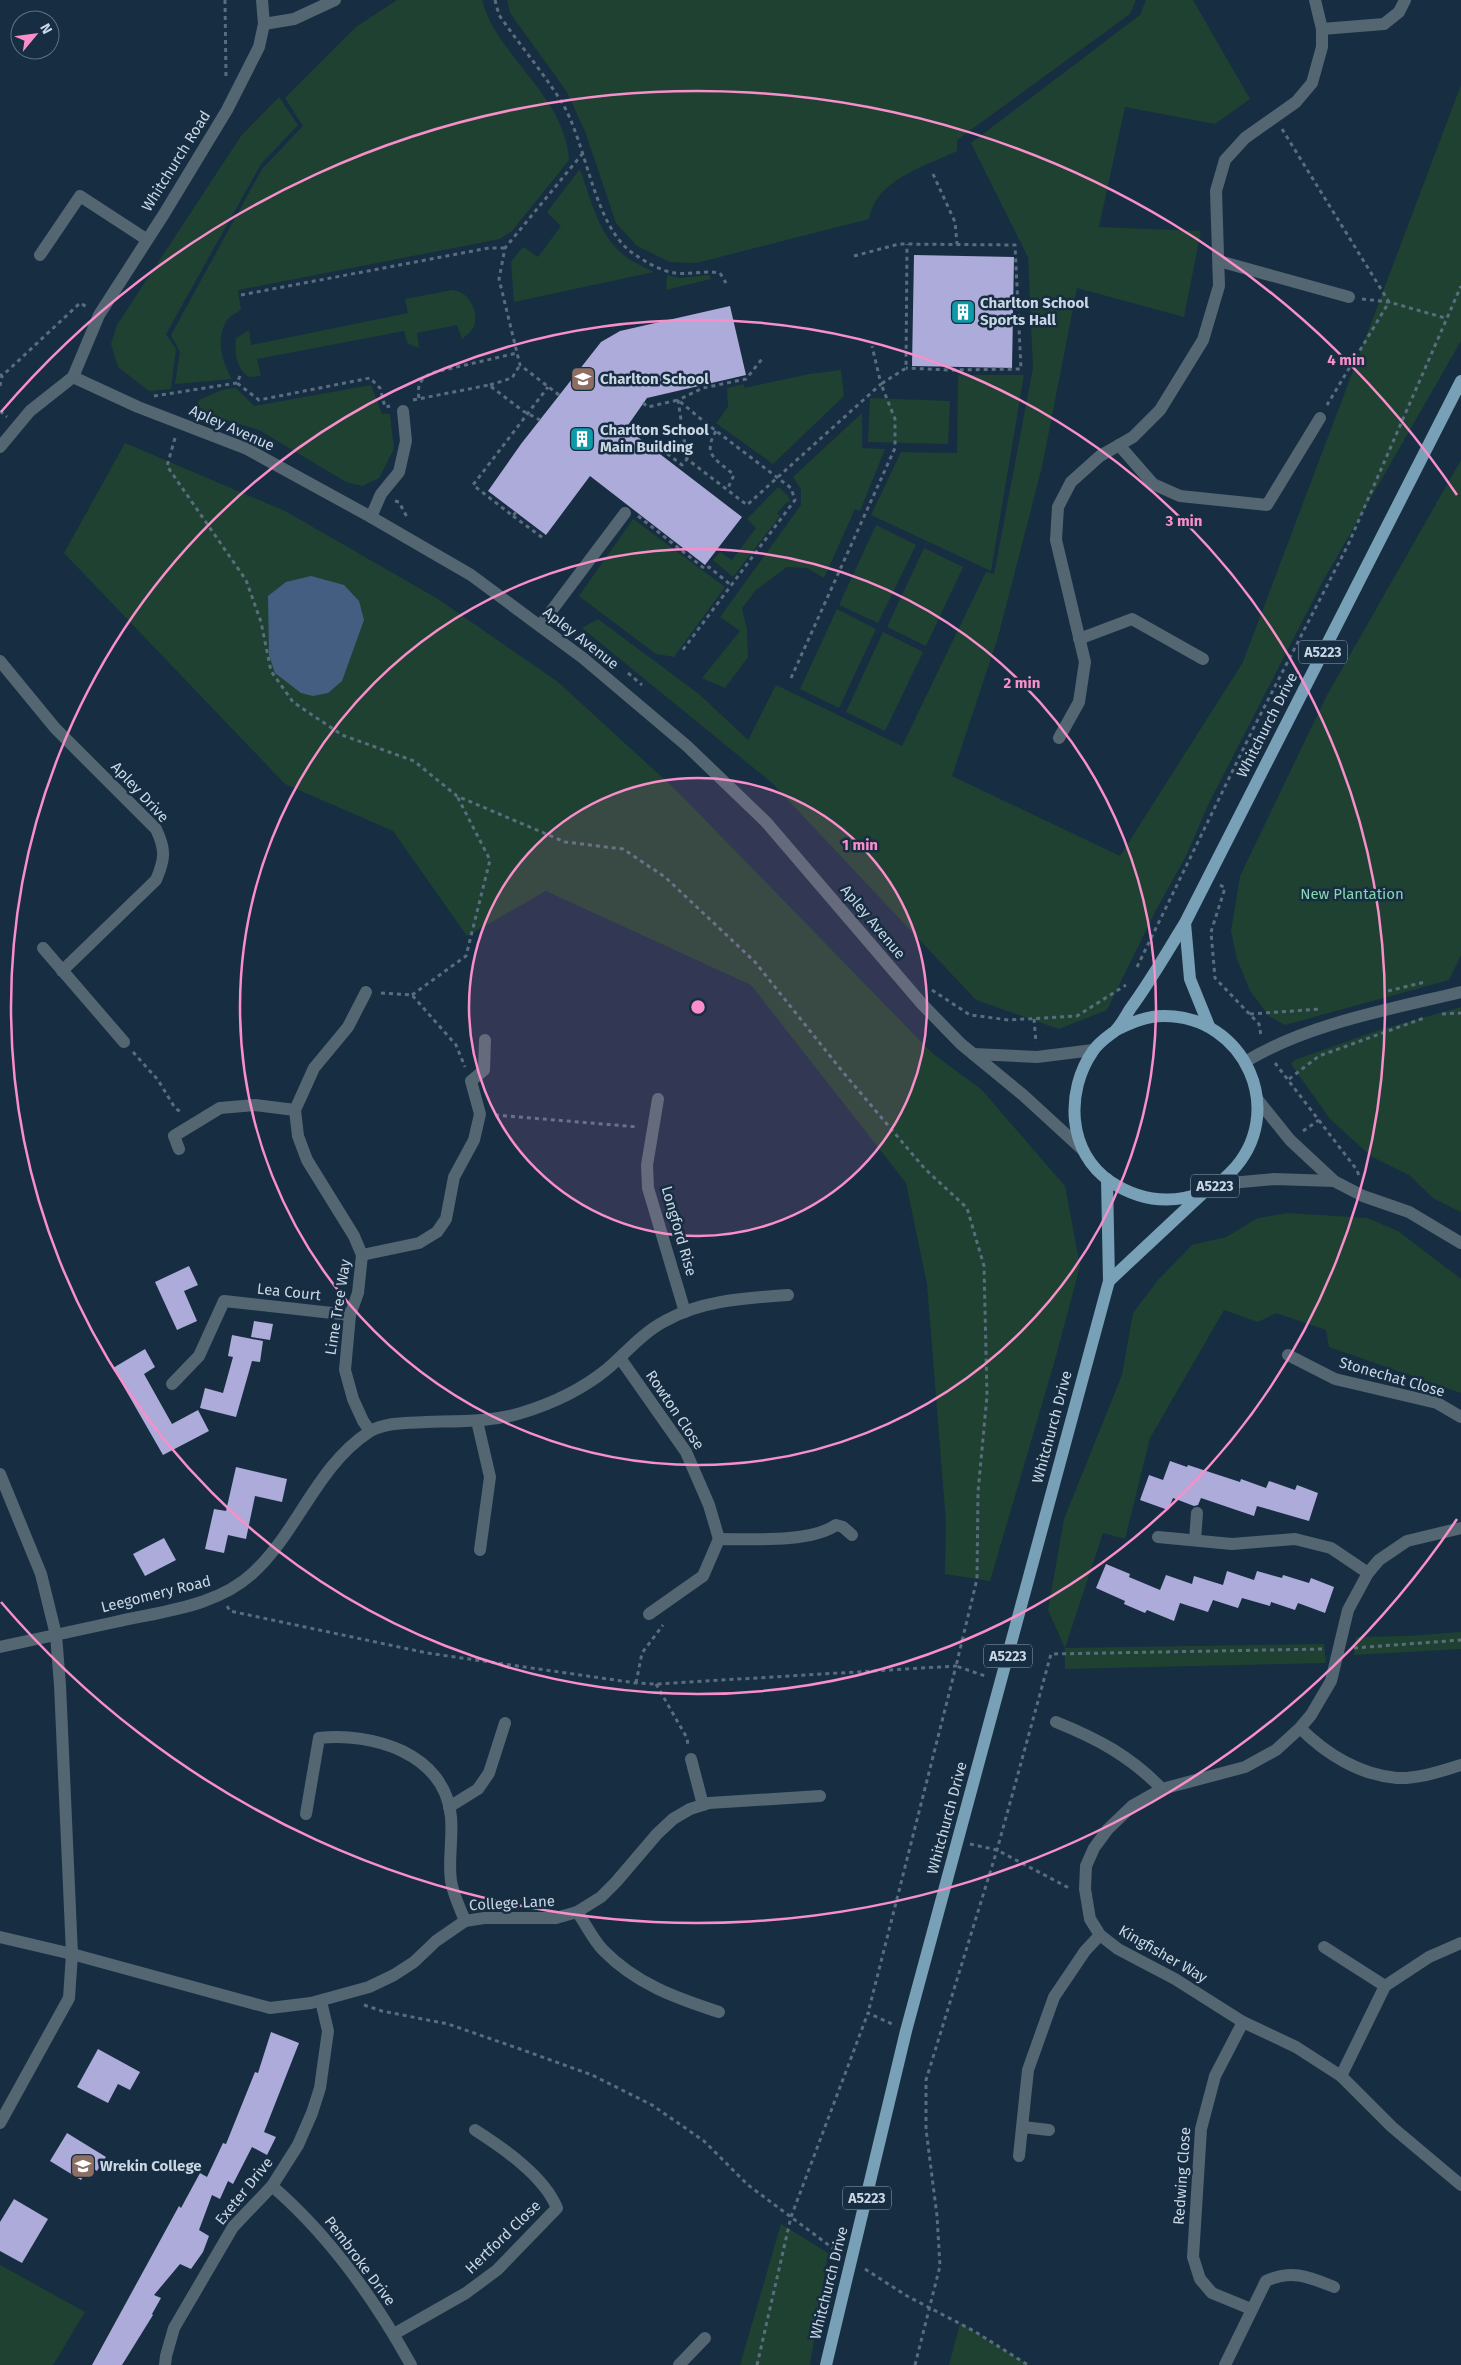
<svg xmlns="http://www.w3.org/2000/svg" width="1461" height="2365" font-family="'Fira Sans',sans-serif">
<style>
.green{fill:#1f4131}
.water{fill:#435e81}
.building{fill:#acabd9}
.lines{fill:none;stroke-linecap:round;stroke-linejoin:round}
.path{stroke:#5a6d7f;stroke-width:3;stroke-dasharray:4 4;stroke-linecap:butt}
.minor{stroke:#536672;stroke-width:12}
.major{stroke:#78a0b7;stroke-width:12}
.ring{fill:none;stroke:#f98fca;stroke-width:2.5}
.labels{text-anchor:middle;stroke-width:5;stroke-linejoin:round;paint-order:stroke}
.shield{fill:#172d42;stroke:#94a4b3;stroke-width:1}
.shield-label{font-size:14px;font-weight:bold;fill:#c9d7e4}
.street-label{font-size:15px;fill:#c9d7e4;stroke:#172d42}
.poi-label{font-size:15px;font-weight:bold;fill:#c9d7e4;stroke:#172d42;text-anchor:start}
.park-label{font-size:15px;fill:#88d6af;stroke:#172d42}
.centre{fill:#f98fca;stroke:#172d42;stroke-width:2.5}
.ring-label{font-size:15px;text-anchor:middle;font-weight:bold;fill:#f98fca;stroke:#172d42;stroke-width:5;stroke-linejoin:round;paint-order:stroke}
</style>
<rect width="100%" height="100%" fill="#172d42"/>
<g class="green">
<path d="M397 0H482C497 57 565 95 569 160L512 231 500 239 238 290 241 310C236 313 228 317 226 322 215 340 223 363 232 379L175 384 180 352 171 335 262 169 303 126 285 98 356 27Z"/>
<path d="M507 0H1136L1130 14 957 140V151C924 167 876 179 869 219L696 263 670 262 637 246 616 223 586 134 567 92 510 13Z"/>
<polygon points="1146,0 1193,0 1250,99 1215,124 1125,107 1099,227 1201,231 1184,317 1077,288 1042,467 998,637 952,776 1120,856 1243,662 1461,85 1461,341 1323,581 1209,803 1187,854 1155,912 1107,1010 1059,1029 976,1000 772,783 582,628 598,619 700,695 748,740 776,685 902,746 986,572 994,574 1033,368 1028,257 971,143 1140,15"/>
<polygon points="279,97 298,125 261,164 166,334 176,349 171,389 149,391 118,367 111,344 117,325 241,136"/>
<path d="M580 169C590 197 598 232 620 252 630 261 642 266 654 272L514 302 511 262 523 247 538 257 561 226 547 212Z"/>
<polygon points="667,275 680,278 709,275 711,279 666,290"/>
<path d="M452 290C468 291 477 308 475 323 474 330 467 335 462 339L457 325 417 333 419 348 408 344 404 331 257 359 261 376 250 377C237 372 234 351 236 338L249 330 251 345 408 313 405 299Z"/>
<polygon points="841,370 844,396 773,464 716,423 728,407 727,388 743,384 745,388 809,374"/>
<polygon points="958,375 1024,375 991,571 871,515 901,452 957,453"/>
<polygon points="371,385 382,414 390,414 394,449 379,478 362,486 346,482 259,430 195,411 199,400 222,390 236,388 254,406"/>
<polygon points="870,398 950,401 948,444 868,442"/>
<polygon points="862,413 862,448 885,449 860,511 855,509 824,578 807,568 787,567 756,590 742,608 747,629 748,657 725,688 702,678 740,631 720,617 801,505 801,489 793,477"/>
<polygon points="125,443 285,511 438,599 558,682 677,791 932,1053 981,1089 1065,1186 1080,1266 1055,1360 990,1581 945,1574 946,1522 927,1284 906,1183 751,985 546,891 467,936 393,831 285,784 64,553"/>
<polygon points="1461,460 1461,955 1449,980 1285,1025 1269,1016 1250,991 1237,959 1231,931 1240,876 1326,697"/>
<polygon points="777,488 780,488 788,496 790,502 786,503 777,513 780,516 733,577 713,560 720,552 732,560 756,528 747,519"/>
<polygon points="633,519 725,587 674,657 656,654 579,596"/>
<polygon points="876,525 916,545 878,623 839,605"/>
<polygon points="924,548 963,567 926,646 887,627"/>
<polygon points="837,609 876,629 839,708 800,689"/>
<polygon points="883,632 923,652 885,731 846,712"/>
<polygon points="1461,1007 1461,1212 1433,1198 1409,1175 1372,1157 1330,1119 1291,1064 1295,1060 1379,1030"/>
<polygon points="1288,1213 1367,1218 1398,1231 1461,1279 1461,1393 1329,1347 1326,1330 1276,1313 1258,1322 1224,1310 1150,1438 1125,1539 1103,1533 1065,1648 1324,1644 1326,1663 1065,1669 1065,1648 1048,1610 1064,1519 1122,1375 1133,1313 1158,1280 1192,1245 1226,1237 1258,1218"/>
<polygon points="1461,1632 1461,1649 1354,1655 1356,1637 1408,1636"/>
<polygon points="781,2224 828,2253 810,2365 740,2365"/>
<polygon points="0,2265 85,2312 53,2365 0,2365"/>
<polygon points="960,2323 1028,2365 949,2365"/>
</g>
<polygon class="water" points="311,576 344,585 359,601 364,620 342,681 328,693 313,696 301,693 275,673 269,655 268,596 286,582"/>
<g class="building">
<polygon points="914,255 1014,257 1012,368 912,366"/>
<polygon points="730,306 746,375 647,398 626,428 742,517 705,565 590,476 546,535 488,491 521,444 601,342 620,331"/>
<polygon points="189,1266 198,1285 184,1291 197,1321 177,1330 155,1282"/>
<polygon points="254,1321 273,1324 270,1340 251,1337"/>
<polygon points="232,1335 263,1341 260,1362 252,1361 236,1417 200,1408 205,1388 223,1393 233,1357 228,1356"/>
<polygon points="145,1349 155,1367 144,1374 172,1424 198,1410 209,1431 163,1455 113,1368"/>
<polygon points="1170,1461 1187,1467 1188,1465 1240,1482 1241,1479 1266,1488 1269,1481 1295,1490 1297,1485 1318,1493 1309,1521 1257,1506 1254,1516 1201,1498 1198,1505 1194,1506 1173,1498 1168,1510 1140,1500 1149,1475 1163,1480"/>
<polygon points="236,1467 287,1479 282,1502 255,1496 246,1539 228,1535 224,1553 205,1549 214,1509 226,1511"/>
<polygon points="164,1538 176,1560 145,1576 133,1554"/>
<polygon points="1106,1564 1130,1574 1129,1577 1160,1590 1166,1575 1192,1584 1194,1576 1223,1585 1227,1571 1254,1580 1257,1571 1282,1578 1283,1575 1309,1583 1311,1578 1334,1587 1325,1613 1298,1603 1295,1610 1271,1602 1270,1606 1242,1598 1238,1608 1213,1600 1208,1612 1180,1603 1174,1621 1147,1610 1145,1613 1124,1604 1125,1601 1096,1588"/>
<polygon points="271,2032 299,2043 264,2132 276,2137 267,2155 252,2147 233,2184 228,2181 220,2199 212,2195 199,2230 209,2236 203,2252 191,2269 180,2264 154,2295 161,2298 152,2314 153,2315 122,2365 92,2365 179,2206 181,2208 200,2173 207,2177 223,2143 226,2144 255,2072 258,2073"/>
<polygon points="98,2049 140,2072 130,2090 118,2084 108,2103 77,2087"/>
<polygon points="67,2133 106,2157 97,2171 89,2166 81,2180 50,2161"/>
<polygon points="14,2199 48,2219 22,2263 0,2251 0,2222"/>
</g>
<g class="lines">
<g class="path">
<polyline points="225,0 226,77"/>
<path d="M495 0 499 15C519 44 542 71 561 101 588 144 593 230 637 256 647 263 662 271 675 273 690 275 704 270 720 273L726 283"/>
<polyline points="1282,129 1389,302 1327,405"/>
<polyline points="933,174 955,222 957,244"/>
<polyline points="854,256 899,244 1015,245 1021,369 949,370 906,368"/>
<polyline points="241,295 489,248 505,248"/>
<polyline points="1362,299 1389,302 1445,318"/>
<polyline points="0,374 2,376 80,303 87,307"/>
<polyline points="240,376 237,383 259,400 370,378 380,388 385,407 390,406"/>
<polyline points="490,385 512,378 520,365"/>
<polyline points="0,386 2,376"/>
<polyline points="559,395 520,365 499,279 505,248 583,153"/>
<polyline points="154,396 237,383"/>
<path d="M419 398C417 386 420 379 431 373L517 353"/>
<polyline points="413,400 489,385 523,411 540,420"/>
<polyline points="643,403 648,407 678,400 707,424 791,488 795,500 682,651"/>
<polyline points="0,411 7,417"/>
<path d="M716 431C701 456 718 460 734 475L727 490"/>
<polyline points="175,438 167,466 246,580 261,622 271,671 293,702 342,735 414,761 457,796 565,842 623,849 665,877 755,962 842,1071 925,1169 967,1208 984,1266 987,1396 978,1492 977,1579 956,1666 988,1677"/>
<polyline points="649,446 652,442 682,465 687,459 747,505 881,384 872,346"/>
<polyline points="687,459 678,400 703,388 746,379 762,359"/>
<polyline points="395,501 399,502 408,519"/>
<polyline points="516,512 513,516 473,485 548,387"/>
<polyline points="513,516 543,538"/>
<polyline points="638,516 705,569 709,567 732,586"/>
<polyline points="628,673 642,685"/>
<polyline points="791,678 895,448 895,419 881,384 906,368 907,244"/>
<polyline points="1220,885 1225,888 1211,932 1215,978 1259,1024 1261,1036"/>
<polyline points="1137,967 1253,729 1348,545 1461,286"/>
<polyline points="932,990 970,1015 1009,1020 1077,1016 1126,985"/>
<polyline points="1388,991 1425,982"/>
<polyline points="381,993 412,995 456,1045 465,1067"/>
<polyline points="412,995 466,956 490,860 457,796"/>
<polyline points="1250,1014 1321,1009"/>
<polyline points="1442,1014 1461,1013"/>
<polyline points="1034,1019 1036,1043"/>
<polyline points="133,1052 158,1080 175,1108 182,1113"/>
<polyline points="1275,1063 1357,1170 1359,1176"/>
<polyline points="1289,1079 1319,1056 1424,1018"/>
<polyline points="495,1115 638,1127"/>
<polyline points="1303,1131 1319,1120"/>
<polyline points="227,1606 230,1611 427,1653 636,1683 656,1684 956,1666 868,2013"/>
<polyline points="1354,1648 1461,1640"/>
<polyline points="636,1683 642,1653 663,1625"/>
<polyline points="656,1684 687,1738 688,1745"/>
<polyline points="970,1844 997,1850 1069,1888"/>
<polyline points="364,2005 382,2011 448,2024 520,2049 592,2075 652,2105 704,2141 748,2185 838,2252"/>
<polyline points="865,2269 907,2296 974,2331 1028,2365"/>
<polyline points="757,2365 791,2217 868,2013 892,2024"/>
<polyline points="915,2365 940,2266 937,2216 926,2129 926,2080 997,1850 1051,1654 1323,1649"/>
</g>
<g class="minor">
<polyline points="264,24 294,19 335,0"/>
<polyline points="1322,29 1384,24 1399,12 1405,0"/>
<polyline points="40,255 80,196 146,239"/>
<polyline points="1219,261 1349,297"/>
<polyline points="73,377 138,407 247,449 371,517 471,575 583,658 687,746 766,822 922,1004 961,1044 1023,1095 1083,1150"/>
<polyline points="73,377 99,315 164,214 227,110 259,47 264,24 262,0"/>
<polyline points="1119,445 1153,484 1180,496 1267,505 1320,418"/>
<polyline points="0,447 30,411 73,377"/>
<polyline points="371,517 381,494 399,472 406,441 403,411"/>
<polyline points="540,626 625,513"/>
<polyline points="1079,639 1132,619 1203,659"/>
<path d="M0 661 55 728 156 829C166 850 165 859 156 880L62 971"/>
<polyline points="1059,738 1079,702 1085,662 1056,540 1058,507 1071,482 1100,456 1133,437 1160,410 1203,340 1219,286 1216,191 1225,160 1245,138 1296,102 1312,83 1322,47 1322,29 1315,0"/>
<polyline points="43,948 124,1042"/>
<polyline points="366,992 348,1027 314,1068 295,1110 298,1136 307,1160 354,1236 362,1255 358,1293 350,1315 345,1370 353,1399 363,1421 370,1431"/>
<polyline points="973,1054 1037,1057 1093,1050"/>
<path d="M1245 1062C1306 1024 1391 1009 1461 992"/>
<polyline points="658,1099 647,1165 648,1188 685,1312"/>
<polyline points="1257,1099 1290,1140 1334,1181 1363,1196 1409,1212 1461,1243"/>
<polyline points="179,1149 174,1136 220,1108 255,1105 295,1110"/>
<polyline points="1219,1184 1274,1179 1334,1181"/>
<polyline points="362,1255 419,1243 437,1232 446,1219 454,1177 474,1140 480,1114 471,1081 484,1070 485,1040"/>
<polyline points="1288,1355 1335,1379 1437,1403 1461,1417"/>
<polyline points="620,1358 686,1452 709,1505 719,1539"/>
<polyline points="172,1384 199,1356 224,1301 350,1315"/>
<polyline points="477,1421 490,1477 480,1550"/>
<polyline points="0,1474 41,1574 56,1635 60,1685 72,1954 69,1998 0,2123"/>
<polyline points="1461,1528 1407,1541 1379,1560 1368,1573 1348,1610 1331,1681 1311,1715 1300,1728 1276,1750 1245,1767 1162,1789 1132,1806 1108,1829 1094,1848 1086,1866 1085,1889 1090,1919 1100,1935 1118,1949 1175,1979 1243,2022 1296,2047 1341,2076 1392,2127 1461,2185"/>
<polyline points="1158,1537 1232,1544 1295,1539 1331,1548 1368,1573"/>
<polyline points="1195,1540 1197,1513"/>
<path d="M649 1614 703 1576 719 1539C751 1539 810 1543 836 1525L843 1527 852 1535"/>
<path d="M0 1647C38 1639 77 1630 115 1622 163 1611 217 1607 254 1572 298 1531 317 1466 369 1432 385 1422 408 1423 426 1422 458 1421 491 1422 521 1413 551 1404 581 1390 606 1370 625 1354 642 1333 665 1321 702 1300 747 1298 788 1295"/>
<path d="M1056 1722C1098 1739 1130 1756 1162 1789"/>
<path d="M1300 1728C1326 1754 1360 1775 1397 1778 1419 1779 1441 1771 1461 1765"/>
<polyline points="691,1759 703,1805"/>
<polyline points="449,1807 478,1789 489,1773 505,1723"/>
<path d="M306 1814 319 1738C372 1732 445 1753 451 1817 453 1838 448 1860 451 1881 453 1894 460 1908 465 1921"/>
<path d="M577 1912C586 1924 593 1940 603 1950 636 1984 676 1998 719 2012"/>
<polyline points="0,1937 72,1954 270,2008 311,2003 369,1987 394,1975 414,1962 436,1941 465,1921 484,1918 556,1918 577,1912 601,1897 616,1882 657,1834 673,1819 690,1809 709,1803 820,1796"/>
<polyline points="1324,1947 1385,1986"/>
<polyline points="1243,2022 1215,2076 1201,2129 1193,2257 1200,2279 1212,2293 1251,2309"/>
<polyline points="1341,2076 1385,1986 1429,1957 1461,1943"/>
<polyline points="1023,2127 1049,2130"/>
<polyline points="1019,2156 1028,2070 1054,1997 1085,1951 1100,1935"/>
<path d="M272 2186C330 2236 374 2298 411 2365"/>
<path d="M394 2334 466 2293 497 2270 557 2208C544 2176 503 2148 475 2130"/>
<polyline points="165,2365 166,2356 174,2328 233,2227 272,2186 298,2145 312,2113 320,2088 328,2031 321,2001"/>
<polyline points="679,2365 705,2338"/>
<path d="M1225 2365 1266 2281C1292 2269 1309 2277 1334 2287"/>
</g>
<g class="major">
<polyline points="1185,923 1190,979 1209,1026"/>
<path d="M1116 1030C1131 1023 1146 1016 1163 1016 1245 1015 1289 1113 1231 1172 1223 1180 1215 1188 1204 1192 1171 1205 1140 1201 1111 1182 1067 1153 1065 1091 1093 1051 1099 1042 1107 1037 1115 1031 1121 1025 1126 1016 1130 1009 1150 982 1167 952 1185 923L1461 381"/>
<polyline points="1109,1281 1202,1194"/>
<polyline points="826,2365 906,2031 1109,1281 1107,1179"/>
</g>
</g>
<circle cx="698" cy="1007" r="229" fill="#f98fca" fill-opacity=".12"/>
<g class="ring">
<circle cx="698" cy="1007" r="229"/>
<circle cx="698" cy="1007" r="458"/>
<circle cx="698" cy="1007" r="687"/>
<path d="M1457 1519A916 916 0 0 1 1 1602M1 412A916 916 0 0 1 1457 495"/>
</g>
<defs>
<symbol id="building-square" viewBox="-11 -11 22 22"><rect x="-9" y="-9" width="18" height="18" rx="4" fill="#0f9aa8" stroke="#172d42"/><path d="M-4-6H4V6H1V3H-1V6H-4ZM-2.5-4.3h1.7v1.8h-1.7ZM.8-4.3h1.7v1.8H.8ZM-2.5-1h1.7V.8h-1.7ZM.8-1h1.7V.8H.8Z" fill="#fff"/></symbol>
<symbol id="school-square" viewBox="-11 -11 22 22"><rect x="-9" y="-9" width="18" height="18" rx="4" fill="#8d6e63" stroke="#172d42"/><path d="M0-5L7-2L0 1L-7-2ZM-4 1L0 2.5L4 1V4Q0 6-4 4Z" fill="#fff"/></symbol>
</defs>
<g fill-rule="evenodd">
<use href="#building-square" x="949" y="298" width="28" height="28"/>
<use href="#school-square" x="569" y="365" width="28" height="28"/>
<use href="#building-square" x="568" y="425" width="28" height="28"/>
<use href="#school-square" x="69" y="2152" width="28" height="28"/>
</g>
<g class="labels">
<g class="shield">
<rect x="1299" y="640.5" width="48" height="23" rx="4"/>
<rect x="1191" y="1174.5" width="48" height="23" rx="4"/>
<rect x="984" y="1644.5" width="48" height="23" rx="4"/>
<rect x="843" y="2186.5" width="48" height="23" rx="4"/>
</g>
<g class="shield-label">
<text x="1323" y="657">A5223</text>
<text x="1215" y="1191">A5223</text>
<text x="1008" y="1661">A5223</text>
<text x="867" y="2203">A5223</text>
</g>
<g class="street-label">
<text transform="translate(176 161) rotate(-58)" y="5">Whitchurch Road</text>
<text transform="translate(232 428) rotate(24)" y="5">Apley Avenue</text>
<text transform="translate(581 638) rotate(38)" y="5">Apley Avenue</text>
<text transform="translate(1267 725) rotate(-63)" y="5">Whitchurch Drive</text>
<text transform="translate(140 792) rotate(47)" y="5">Apley Drive</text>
<text transform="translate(873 922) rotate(50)" y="5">Apley Avenue</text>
<text transform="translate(679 1231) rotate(74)" y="5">Longford Rise</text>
<text transform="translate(289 1292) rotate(6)" y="5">Lea Court</text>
<text transform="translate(338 1307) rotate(-81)" y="5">Lime Tree Way</text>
<text transform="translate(1392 1377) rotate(16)" y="5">Stonechat Close</text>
<text transform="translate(675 1410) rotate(56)" y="5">Rowton Close</text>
<text transform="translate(1052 1427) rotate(-75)" y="5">Whitchurch Drive</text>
<text transform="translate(156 1594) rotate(-14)" y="5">Leegomery Road</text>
<text transform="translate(947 1818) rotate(-75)" y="5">Whitchurch Drive</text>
<text transform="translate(512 1903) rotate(-3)" y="5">College Lane</text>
<text transform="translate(1163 1954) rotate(30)" y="5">Kingfisher Way</text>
<text transform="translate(1182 2176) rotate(-86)" y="5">Redwing Close</text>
<text transform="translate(244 2191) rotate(-51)" y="5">Exeter Drive</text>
<text transform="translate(503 2237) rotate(-44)" y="5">Hertford Close</text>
<text transform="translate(360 2261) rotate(53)" y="5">Pembroke Drive</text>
<text transform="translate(829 2283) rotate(-76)" y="5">Whitchurch Drive</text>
</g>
<g class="poi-label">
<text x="980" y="308">Charlton School<tspan x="980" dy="17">Sports Hall</tspan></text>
<text x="600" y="384">Charlton School</text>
<text x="600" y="435">Charlton School<tspan x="600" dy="17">Main Building</tspan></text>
<text x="100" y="2171">Wrekin College</text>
</g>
<g class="park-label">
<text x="1352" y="899">New Plantation</text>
</g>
</g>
<circle cx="698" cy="1007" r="8" class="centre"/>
<g class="ring-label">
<text x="1346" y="365">4 min</text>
<text x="1184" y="526">3 min</text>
<text x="1022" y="688">2 min</text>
<text x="860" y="850">1 min</text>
</g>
<g transform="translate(35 35) rotate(61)"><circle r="24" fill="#172d42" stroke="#5e7183"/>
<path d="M0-4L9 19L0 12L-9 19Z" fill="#f98fca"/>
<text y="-8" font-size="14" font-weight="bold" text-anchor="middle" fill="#c9d7e4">N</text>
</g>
</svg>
